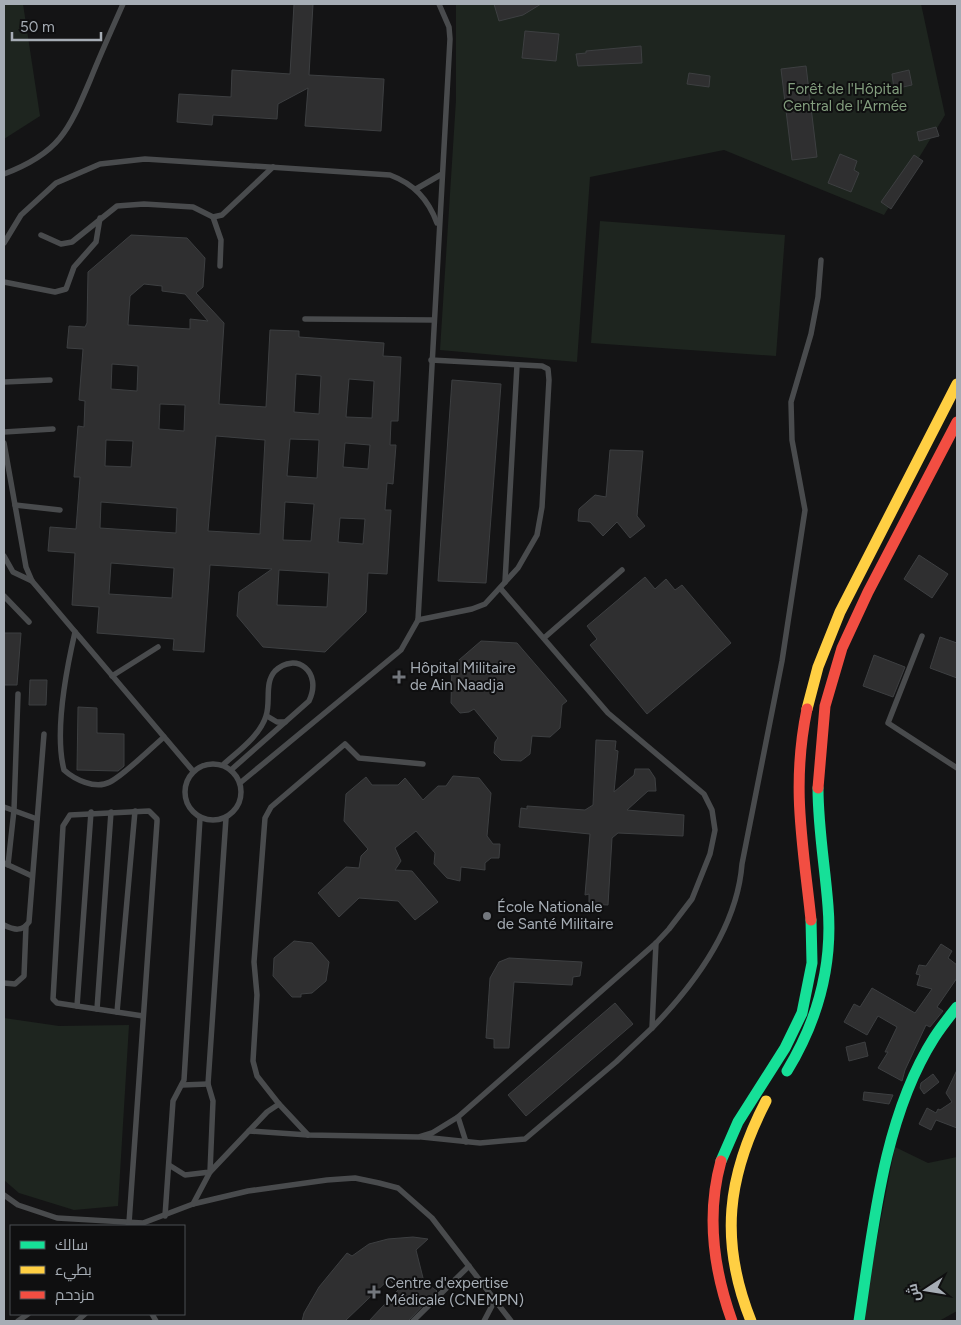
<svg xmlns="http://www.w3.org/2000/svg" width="961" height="1325" font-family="Figtree,Cairo,sans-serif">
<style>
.green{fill:#1e251f}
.building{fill:#2f2f30;stroke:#3d3f41;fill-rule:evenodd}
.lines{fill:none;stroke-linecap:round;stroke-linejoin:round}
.lane{stroke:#494b4d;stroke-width:5.5}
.fast{stroke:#16e098;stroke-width:11}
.slow{stroke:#ffcf43;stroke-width:11}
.jam{stroke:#f24e42;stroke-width:11}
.poi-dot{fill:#73777d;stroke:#0f0f10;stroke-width:2}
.labels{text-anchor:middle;stroke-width:4;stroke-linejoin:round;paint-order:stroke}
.park-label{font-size:15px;fill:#839e7e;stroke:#0f0f10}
.poi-label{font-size:15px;fill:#a6adb5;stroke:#0f0f10;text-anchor:start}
</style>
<rect width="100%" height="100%" fill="#141415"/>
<g class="green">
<polygon points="4,4 23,4 40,116 4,139"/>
<polygon points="456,4 921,4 945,115 884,215 724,150 590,177 577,362 440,350 456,100"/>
<polygon points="600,221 785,235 776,356 591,343"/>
<polygon points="4,1018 59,1026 129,1025 118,1206 74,1210 19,1193 4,1180"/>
<polygon points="895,1147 928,1163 957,1157 957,1311 939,1321 861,1321"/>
</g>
<g class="building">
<polygon points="294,4 313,4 309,75 384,79 381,131 305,126 308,88 278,104 277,119 213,115 212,125 177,122 179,94 231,97 232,70 290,74"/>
<polygon points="494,4 541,4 523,15 499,21"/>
<polygon points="525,31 559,34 556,61 522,58"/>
<polygon points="641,46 642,63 578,66 576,54 586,53 586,51"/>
<polygon points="806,66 817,157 792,160 781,69"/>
<polygon points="909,70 912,85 894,89 892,74"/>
<polygon points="689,73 710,76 709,87 687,84"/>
<polygon points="936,127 939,136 919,141 917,132"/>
<polygon points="840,154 857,161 854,170 859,173 851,192 828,183"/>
<polygon points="914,155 923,161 891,209 881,202"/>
<path d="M131 235 187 238 205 258 203 287 196 293 224 323 219 404 266 407 270 330 299 331V337L384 343 383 356 401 357 398 421H391L390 445H396L393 484 387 483 385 510H391L387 574 368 573 366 612 325 652 263 647 237 616 239 592 272 569 210 565 204 652 173 650 174 639 97 633 99 607 72 605 75 553 48 551 50 527 76 529 80 477H74L78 426 84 427 85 401 79 400 83 349 67 348 69 326 85 327 87 323 88 272ZM144 284 162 286V291L185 294 208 321 190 319V329L128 325 130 296ZM112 364 138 366 137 391 111 389ZM296 374 321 376 319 414 294 412ZM349 379 374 381 372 418 346 417ZM160 404 185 405 184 431 159 429ZM216 436 265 440 260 534 208 531ZM290 439 319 440 317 478 287 476ZM106 440 133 441 131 467 105 466ZM345 443 370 445 368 469 343 467ZM101 502 177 508 176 533 100 528ZM285 502 314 504 311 541 283 540ZM340 518 365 519 363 544 338 542ZM111 563 174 568 172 598 109 594ZM279 570 329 573 327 607 277 605Z"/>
<polygon points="452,380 501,384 486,583 438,581"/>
<polygon points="610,450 643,451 637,516 645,526 630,538 617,522 603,536 590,522 578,521 579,509 595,495 606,497"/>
<polygon points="919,555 948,574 932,598 904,579"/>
<polygon points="645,577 655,589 666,579 675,590 682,585 731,643 647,714 590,645 597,639 587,626"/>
<polygon points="4,633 21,633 17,685 4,685"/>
<polygon points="940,637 957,643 957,678 930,668"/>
<polygon points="481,641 517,643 567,701 562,705 560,728 550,737 532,736 530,754 521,761 501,760 494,753 495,742 498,738 474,709 469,712 460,713 451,703 452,666"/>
<polygon points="874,655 905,667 893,697 863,686"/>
<polygon points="30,680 47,680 46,705 29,705"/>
<polygon points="78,707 97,708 97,733 124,734 124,766 118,771 77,770"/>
<polygon points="596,740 616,741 615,750 618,751 614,792 634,775 635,769 649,769 655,778 656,791 648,791 627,810 684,815 683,836 618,833 612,838 608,905 589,904 589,894 585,895 590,834 519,827 521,808 527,809 527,806 585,810 593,805"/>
<polygon points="453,776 479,778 491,793 487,836 493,844 500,844 499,858 491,858 485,863 485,870 461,867 460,881 447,878 434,864 435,853 416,831 395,848 401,861 395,870 412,871 438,902 415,920 398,901 359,898 339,917 318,893 346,867 359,868 361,856 368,849 344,821 346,794 366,777 372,785 398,785 405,778 423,800 438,786 446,786"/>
<polygon points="294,941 312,943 329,962 326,981 312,993 301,994 301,997 292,997 273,976 274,958"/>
<polygon points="941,944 952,951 948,958 957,965 957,978 937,1007 943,1011 930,1027 926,1025 905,1070 902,1081 878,1068 888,1052 885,1052 897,1027 878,1016 867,1035 844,1022 854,1004 860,1007 872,988 915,1013 932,989 917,985 920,975 916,974 919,965 926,966"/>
<polygon points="509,958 582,962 580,976 573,977 572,985 514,982 509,1048 494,1048 494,1039 486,1038 490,978 499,962"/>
<polygon points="615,1003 633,1024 526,1116 508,1095"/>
<polygon points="865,1042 868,1056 849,1061 846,1047"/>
<polygon points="957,1070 957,1128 936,1120 931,1130 919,1124 927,1108 936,1113 938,1109 940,1110 952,1102 946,1093"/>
<polygon points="933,1074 939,1082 924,1094 920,1088 921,1083"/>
<polygon points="864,1092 893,1095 889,1104 863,1100"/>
<polygon points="413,1237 428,1239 416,1250 424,1282 437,1291 408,1321 369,1321 399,1289 389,1279 345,1321 302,1321 304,1313 319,1287 347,1253 352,1256 369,1244 388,1239"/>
</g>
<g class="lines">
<g class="lane">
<path d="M4 174C60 153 69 130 91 78 101 53 112 29 123 4"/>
<polyline points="416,189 442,174"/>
<polyline points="213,217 221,240 220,266"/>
<polyline points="41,235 61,244 72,242 117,206 144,204 193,207 213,217 222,215 273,167"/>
<path d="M4 243 21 215 56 183 100 164 145 159 390 175C414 184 428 199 437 223"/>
<polyline points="4,282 55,292 66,289 74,267 96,242 100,218"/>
<polyline points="305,319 434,320"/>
<polyline points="4,382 50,380"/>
<polyline points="4,432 53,429"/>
<polyline points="4,443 26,567 32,581 193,771"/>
<polyline points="15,505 60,510"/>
<polyline points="4,556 13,572 32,581"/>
<polyline points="505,582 517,365"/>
<polyline points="4,596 29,622"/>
<polyline points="418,620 472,609 485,604 518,568 537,535 542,507 549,380 548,369 542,366 431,360"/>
<path d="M75 632C66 671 54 731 64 770 74 779 95 790 110 782 124 775 150 749 164 737"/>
<polyline points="922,636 888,723 957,768"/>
<polyline points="544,638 622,570"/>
<polyline points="112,676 158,647"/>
<polyline points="267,716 277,722 285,722"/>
<circle cx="213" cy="792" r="28"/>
<path d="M223 765C237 752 260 736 266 716 271 702 264 683 275 671 296 651 323 672 309 701L231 770"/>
<polyline points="240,783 401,650 418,620 450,39 449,27 439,4"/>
<polyline points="4,807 37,819"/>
<polyline points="4,863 32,876"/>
<polyline points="8,865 14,810 18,694"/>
<path d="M4 925C14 930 22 932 29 922L44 734"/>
<polyline points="4,983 15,984 24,976 26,926"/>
<polyline points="77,1006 91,812"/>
<polyline points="97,1009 111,812"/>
<polyline points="117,1012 135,811"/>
<path d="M652 1028C695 984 737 928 742 864L782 661 805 510 792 440 791 402 811 334 818 297 821 260"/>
<polyline points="182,1085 208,1084"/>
<polyline points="458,1117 466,1142"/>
<polyline points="249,1131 308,1135 419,1137 432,1133 458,1117 656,943 669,929 692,899 710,854 715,830 712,810 704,794 608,713 501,589"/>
<polyline points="308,1135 279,1104 257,1076 253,1061 257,995 254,962 265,818 271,807 345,744 359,758 423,764"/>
<polyline points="422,1137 480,1143 525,1139 616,1062 652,1028 656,943"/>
<polyline points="169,1165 185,1175 210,1172 213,1101 208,1084 226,818"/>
<polyline points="4,1195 18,1205 57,1218 143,1223 193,1204 248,1191 327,1180 355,1178 379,1183 398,1188 432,1218 511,1321"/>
<polyline points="193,1204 210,1172 267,1112 279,1104"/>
<polyline points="165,1216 173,1101 184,1080 200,818"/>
<polyline points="128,1226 129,1223 157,822 157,819 149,811 70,815 63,826 53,999 57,1003 143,1016"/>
<polyline points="152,1314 156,1321"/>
<polyline points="18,1321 28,1314"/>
<polyline points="77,1321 85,1314"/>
<polyline points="413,1321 469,1266"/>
<polyline points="484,1321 495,1300"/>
</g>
<g class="fast">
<path d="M787 1071C818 1020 833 966 828 906 825 866 818 828 818 788"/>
<polyline points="721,1161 738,1122 785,1048 802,1013 812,963 811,920"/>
<path d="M859 1321C873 1229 883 1118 934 1038 941 1027 949 1017 957 1007"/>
</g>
<g class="slow">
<polyline points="807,709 818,667 840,612 957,384"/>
<path d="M751 1321C719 1241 727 1176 766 1101"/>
</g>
<g class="jam">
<path d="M807 709C791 786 803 844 811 920"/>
<polyline points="818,788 825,706 842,648 868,592 957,422"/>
<path d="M721 1161C706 1215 713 1268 732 1321"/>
</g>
</g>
<g class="poi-dot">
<path d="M396.5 669.5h5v5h5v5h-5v5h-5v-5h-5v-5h5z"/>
<circle cx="487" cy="916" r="5"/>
<path d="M371.5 1284.5h5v5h5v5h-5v5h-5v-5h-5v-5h5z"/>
</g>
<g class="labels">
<g class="park-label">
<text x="845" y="94">Forêt de l'Hôpital<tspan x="845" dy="17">Central de l'Armée</tspan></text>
</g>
<g class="poi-label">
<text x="410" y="673">Hôpital Militaire<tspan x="410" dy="17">de Ain Naadja</tspan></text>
<text x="497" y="912">École Nationale<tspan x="497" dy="17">de Santé Militaire</tspan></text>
<text x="385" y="1288">Centre d'expertise<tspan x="385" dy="17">Médicale (CNEMPN)</tspan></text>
</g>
</g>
<rect width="961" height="1325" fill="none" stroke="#a6adb5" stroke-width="10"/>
<rect x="10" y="1225" width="175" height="90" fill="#0f0f10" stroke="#4b4e52"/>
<rect x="20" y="1241" width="25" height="8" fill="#16e098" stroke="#4b4e52"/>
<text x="55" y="1250" font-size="15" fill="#a6adb5">سالك</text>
<rect x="20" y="1266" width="25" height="8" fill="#ffcf43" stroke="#4b4e52"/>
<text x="55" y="1275" font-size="15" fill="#a6adb5">بطيء</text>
<rect x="20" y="1291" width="25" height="8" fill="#f24e42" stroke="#4b4e52"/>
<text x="55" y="1300" font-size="15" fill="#a6adb5">مزدحم</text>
<g transform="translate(926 1290) rotate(258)" stroke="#0f0f10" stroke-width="4" paint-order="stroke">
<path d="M0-4L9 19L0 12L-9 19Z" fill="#a6adb5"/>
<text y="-8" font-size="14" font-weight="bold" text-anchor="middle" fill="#a6adb5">ش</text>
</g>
<path d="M12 32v8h89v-8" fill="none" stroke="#a6adb5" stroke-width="2.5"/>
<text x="20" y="32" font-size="15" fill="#a6adb5" stroke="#0f0f10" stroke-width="4" paint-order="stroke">50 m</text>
</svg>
